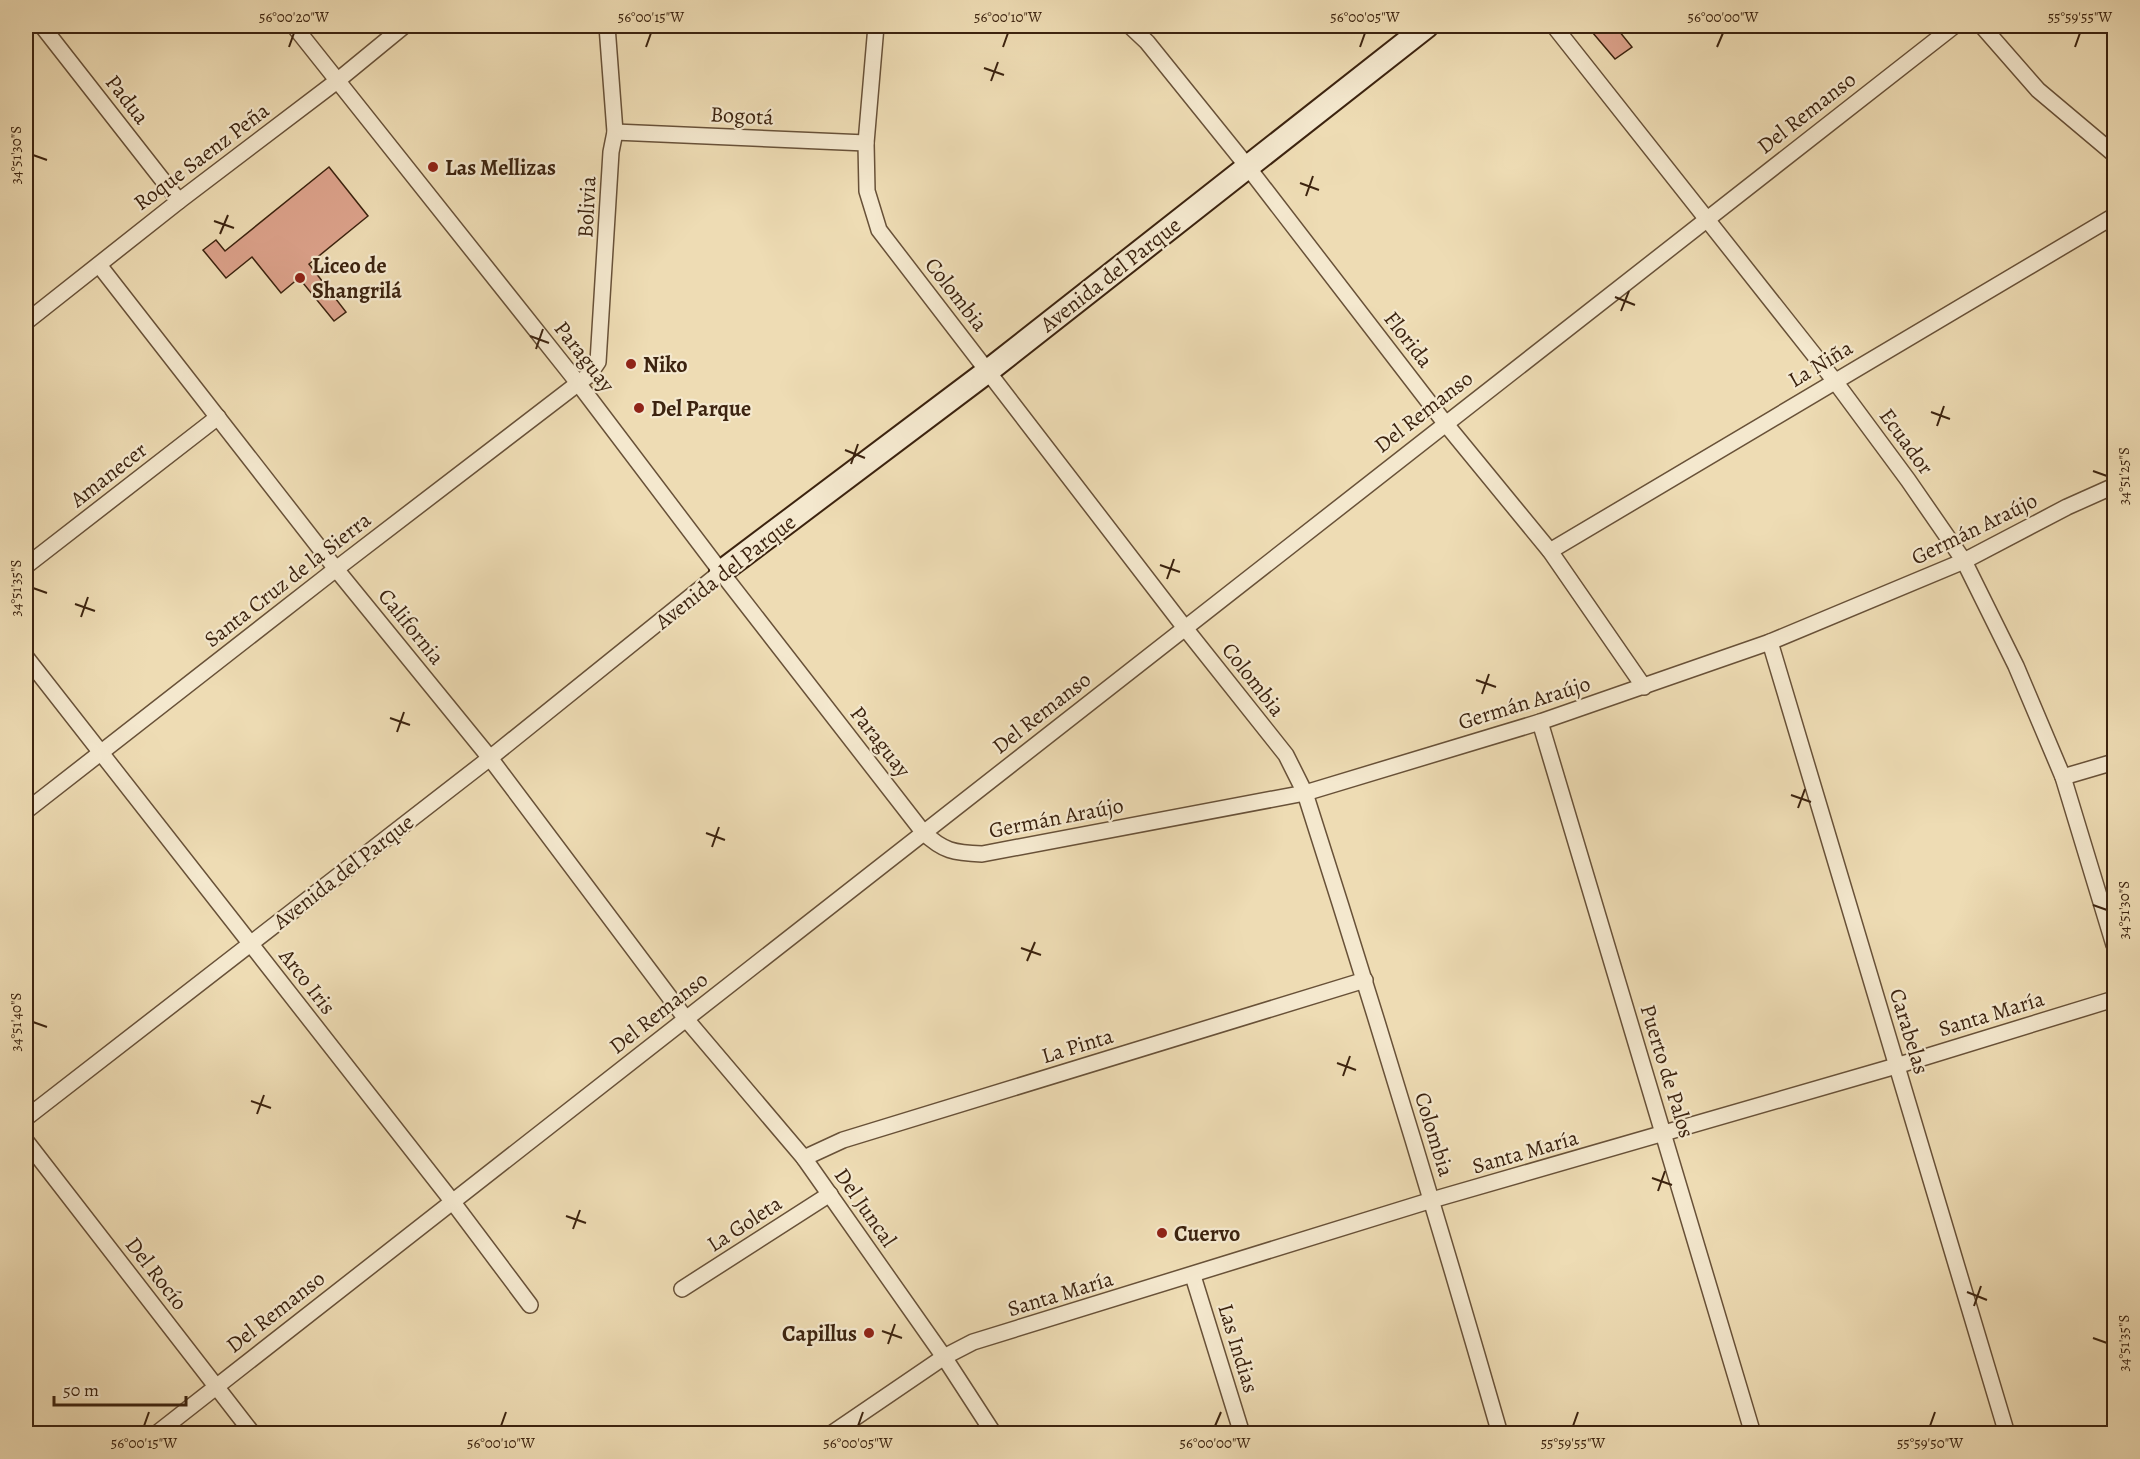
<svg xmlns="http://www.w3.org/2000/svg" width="2140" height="1459" font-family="Alegreya,serif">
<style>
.building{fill:#dca28b;stroke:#3c230f;stroke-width:1.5}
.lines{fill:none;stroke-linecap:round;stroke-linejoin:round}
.street-casing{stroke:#685138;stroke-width:18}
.secondary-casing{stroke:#3c230f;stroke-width:26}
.street{stroke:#f4e8ce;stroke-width:15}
.secondary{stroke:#f4e8ce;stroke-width:22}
.ticks{fill:none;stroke:#3c230f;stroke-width:2}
.poi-dot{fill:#8f2418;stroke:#f4e8ce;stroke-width:2}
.labels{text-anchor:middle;stroke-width:4.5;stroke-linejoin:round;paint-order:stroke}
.street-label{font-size:22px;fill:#3c230f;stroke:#f4e8ce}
.poi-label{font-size:22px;font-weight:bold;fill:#3c230f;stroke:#f4e8ce;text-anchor:start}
.neatline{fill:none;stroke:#3c230f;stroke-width:2}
.ticks-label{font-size:15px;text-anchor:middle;fill:#3c230f}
</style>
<rect width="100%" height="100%" fill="#eedcb4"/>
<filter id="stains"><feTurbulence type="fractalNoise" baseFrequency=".00333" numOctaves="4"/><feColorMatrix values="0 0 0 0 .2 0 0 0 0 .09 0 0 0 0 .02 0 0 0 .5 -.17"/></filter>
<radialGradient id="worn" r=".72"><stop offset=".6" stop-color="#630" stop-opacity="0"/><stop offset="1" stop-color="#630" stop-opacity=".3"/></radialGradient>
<g class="building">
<polygon points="1587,26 1615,26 1632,47 1615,59"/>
<polygon points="329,167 368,216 309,264 346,312 334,321 299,278 281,293 252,257 226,278 203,250 216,240 225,251"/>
</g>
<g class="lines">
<defs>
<g id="street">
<polyline points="42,26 179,201"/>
<path d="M294 26 578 383 728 581 923 832C943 851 954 853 982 854L1305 793 1540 722 1770 642 1964 561 2067 507 2114 486"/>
<path d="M876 26 866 143 867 191 879 230 1185 628 1286 755 1305 793C1373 1005 1438 1219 1500 1434"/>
<polyline points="1130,26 1147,42 1247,166 1445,423 1550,551 1644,687"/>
<polyline points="1554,26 1834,380 1908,480 1964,561 2016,666 2063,777 2114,945"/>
<polyline points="1982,26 2038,90 2114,154"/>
<polyline points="615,132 866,143"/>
<polyline points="99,265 336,569 490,758 686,1019 804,1158 944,1357 994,1434"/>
<polyline points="26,322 179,201 337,81 404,26"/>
<polyline points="1550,551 2114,216"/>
<polyline points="26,566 218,417"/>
<polyline points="1770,642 2007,1434"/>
<polyline points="26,657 452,1201 530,1305"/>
<polyline points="1540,722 1753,1434"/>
<polyline points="2063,777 2114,762"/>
<polyline points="26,811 336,569 589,375 598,362 611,152 615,132 607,26"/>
<polyline points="26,1118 490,758 721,572"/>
<polyline points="26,1141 253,1434"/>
<polyline points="804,1158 843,1140 1365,980"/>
<polyline points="1193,1276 1242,1434"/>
<polyline points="682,1289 830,1194"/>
<polyline points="156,1434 1954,26"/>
<polyline points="831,1434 944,1357 973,1342 1432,1200 1896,1066 2114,999"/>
</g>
<polyline id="secondary" points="721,572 988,371 1427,26"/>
</defs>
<use href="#street" class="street-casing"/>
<use href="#secondary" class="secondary-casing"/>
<use href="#street" class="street"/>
<use href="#secondary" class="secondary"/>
</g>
<path class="ticks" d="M289 47 294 33M646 47 651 33M1003 47 1008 33M1360 47 1365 33M1717 47 1723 33M2075 47 2080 33M984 68 1004 75M991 81 998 62M33 155 47 160M1300 183 1319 190M1306 196 1313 176M214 221 234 228M220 234 228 215M1615 297 1635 305M1621 311 1629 291M530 336 549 343M536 349 543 329M1931 412 1950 419M1937 426 1944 406M845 450 865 458M851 464 858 444M2093 471 2107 476M1160 565 1180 572M1167 579 1174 559M33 588 47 593M75 604 95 611M81 617 88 597M1476 680 1496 687M1482 694 1489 674M390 718 410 725M397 732 404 712M1791 795 1811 802M1798 808 1805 789M706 833 725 840M712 847 719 827M2093 905 2107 910M1021 948 1041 955M1027 961 1035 942M33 1022 47 1027M1337 1063 1356 1070M1343 1076 1350 1056M251 1101 271 1108M257 1114 264 1095M1652 1178 1672 1185M1658 1191 1665 1171M566 1216 586 1223M573 1229 580 1210M1967 1292 1987 1300M1974 1306 1981 1286M882 1331 902 1338M2093 1338 2107 1343M888 1344 895 1324M144 1426 149 1412M501 1426 506 1412M858 1426 863 1412M1215 1426 1221 1412M1573 1426 1578 1412M1930 1426 1935 1412"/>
<g class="poi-dot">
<circle cx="433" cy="167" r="6"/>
<circle cx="300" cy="278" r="6"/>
<circle cx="631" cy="364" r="6"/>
<circle cx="639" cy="408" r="6"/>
<circle cx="1162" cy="1233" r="6"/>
<circle cx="869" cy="1333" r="6"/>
</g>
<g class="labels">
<g class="street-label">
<text transform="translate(128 99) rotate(52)" y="8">Padua</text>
<text transform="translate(1806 112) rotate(-38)" y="8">Del Remanso</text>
<text transform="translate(742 115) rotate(3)" y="8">Bogotá</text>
<text transform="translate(201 156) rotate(-37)" y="8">Roque Saenz Peña</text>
<text transform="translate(586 207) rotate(-87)" y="8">Bolivia</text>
<text transform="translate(1110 274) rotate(-38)" y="8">Avenida del Parque</text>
<text transform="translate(957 294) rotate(52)" y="8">Colombia</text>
<text transform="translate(1409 339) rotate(52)" y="8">Florida</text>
<text transform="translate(585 356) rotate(52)" y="8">Paraguay</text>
<text transform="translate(1820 363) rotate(-31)" y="8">La Niña</text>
<text transform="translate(1423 411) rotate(-38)" y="8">Del Remanso</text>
<text transform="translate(1907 441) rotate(54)" y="8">Ecuador</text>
<text transform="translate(108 474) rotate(-38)" y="8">Amanecer</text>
<text transform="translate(1974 528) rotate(-26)" y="8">Germán Araújo</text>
<text transform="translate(725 571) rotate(-38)" y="8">Avenida del Parque</text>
<text transform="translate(287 579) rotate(-38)" y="8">Santa Cruz de la Sierra</text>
<text transform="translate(412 626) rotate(51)" y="8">California</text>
<text transform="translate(1254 679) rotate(52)" y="8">Colombia</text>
<text transform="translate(1524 702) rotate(-17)" y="8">Germán Araújo</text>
<text transform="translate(1041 712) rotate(-38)" y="8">Del Remanso</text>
<text transform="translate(881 741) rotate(52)" y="8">Paraguay</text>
<text transform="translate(1056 817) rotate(-11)" y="8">Germán Araújo</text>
<text transform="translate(343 871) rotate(-38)" y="8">Avenida del Parque</text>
<text transform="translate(308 981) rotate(52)" y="8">Arco Iris</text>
<text transform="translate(658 1012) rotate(-38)" y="8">Del Remanso</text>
<text transform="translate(1991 1013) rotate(-17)" y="8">Santa María</text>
<text transform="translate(1910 1031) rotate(73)" y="8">Carabelas</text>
<text transform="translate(1077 1045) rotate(-17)" y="8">La Pinta</text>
<text transform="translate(1668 1071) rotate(73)" y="8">Puerto de Palos</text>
<text transform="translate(1435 1134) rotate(73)" y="8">Colombia</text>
<text transform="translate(1525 1151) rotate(-16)" y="8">Santa María</text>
<text transform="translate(866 1207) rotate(55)" y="8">Del Juncal</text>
<text transform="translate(744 1223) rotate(-33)" y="8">La Goleta</text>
<text transform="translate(157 1273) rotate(52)" y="8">Del Rocío</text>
<text transform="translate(1060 1293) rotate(-17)" y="8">Santa María</text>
<text transform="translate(275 1311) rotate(-38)" y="8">Del Remanso</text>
<text transform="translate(1239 1348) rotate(73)" y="8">Las Indias</text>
</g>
<g class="poi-label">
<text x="445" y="175">Las Mellizas</text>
<text x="312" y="273">Liceo de<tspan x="312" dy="25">Shangrilá</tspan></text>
<text x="643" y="372">Niko</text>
<text x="651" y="416">Del Parque</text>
<text x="1174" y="1241">Cuervo</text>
<text x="857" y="1341" text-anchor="end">Capillus</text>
</g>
</g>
<rect width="2140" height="1459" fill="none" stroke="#eedcb4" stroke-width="66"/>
<path d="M54 1396v9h132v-9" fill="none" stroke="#3c230f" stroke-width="3"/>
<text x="63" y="1396" font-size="18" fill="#3c230f" stroke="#f4e8ce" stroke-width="4.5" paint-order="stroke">50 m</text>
<rect x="33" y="33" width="2074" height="1393" class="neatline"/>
<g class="ticks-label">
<text x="294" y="22">56°00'20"W</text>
<text x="651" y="22">56°00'15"W</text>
<text x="1008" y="22">56°00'10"W</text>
<text x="1365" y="22">56°00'05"W</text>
<text x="1723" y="22">56°00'00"W</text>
<text x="2080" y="22">55°59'55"W</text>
<text transform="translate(16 155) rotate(-90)" y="5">34°51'30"S</text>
<text transform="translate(2124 476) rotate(-90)" y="5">34°51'25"S</text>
<text transform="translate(16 588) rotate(-90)" y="5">34°51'35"S</text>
<text transform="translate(2124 910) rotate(-90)" y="5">34°51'30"S</text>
<text transform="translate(16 1022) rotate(-90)" y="5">34°51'40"S</text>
<text transform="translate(2124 1343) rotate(-90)" y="5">34°51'35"S</text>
<text x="144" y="1448">56°00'15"W</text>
<text x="501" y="1448">56°00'10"W</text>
<text x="858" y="1448">56°00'05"W</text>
<text x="1215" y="1448">56°00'00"W</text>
<text x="1573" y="1448">55°59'55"W</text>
<text x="1930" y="1448">55°59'50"W</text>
</g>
<rect width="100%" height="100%" filter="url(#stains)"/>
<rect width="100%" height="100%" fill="url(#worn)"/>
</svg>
